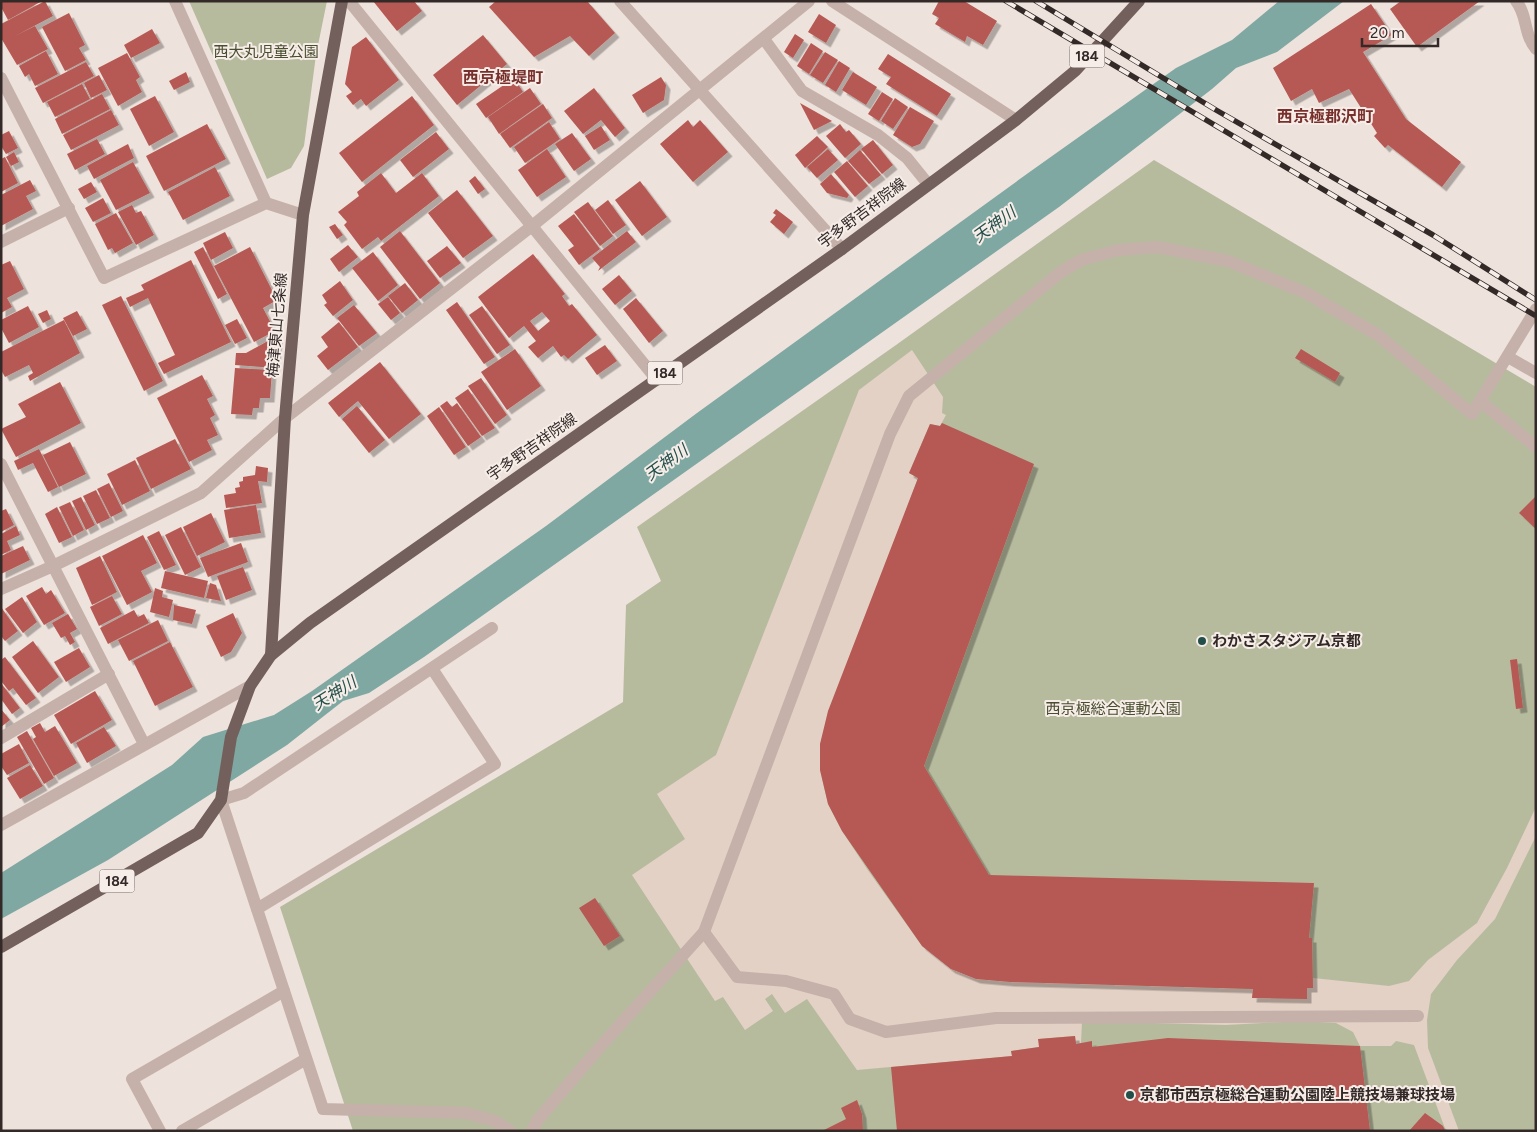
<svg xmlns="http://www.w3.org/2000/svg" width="1537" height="1132" font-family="Figtree,'Noto Sans JP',sans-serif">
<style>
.green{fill:#b7bb9e}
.plaza{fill:#e4d1c5}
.water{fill:#7fa8a2}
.building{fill:#b65952;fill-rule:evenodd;filter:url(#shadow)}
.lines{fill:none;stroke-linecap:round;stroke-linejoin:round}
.minor{stroke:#c5b1aa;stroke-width:12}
.major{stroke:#735f5b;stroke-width:12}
.rail-casing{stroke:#332a28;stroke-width:5.5}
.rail{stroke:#f7ede8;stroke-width:4;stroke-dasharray:11;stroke-linecap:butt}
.poi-dot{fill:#234f4a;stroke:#f7ede8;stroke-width:2}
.labels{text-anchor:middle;stroke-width:4;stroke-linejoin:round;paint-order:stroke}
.shield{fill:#f7ede8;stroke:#6e6462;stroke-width:1}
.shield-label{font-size:14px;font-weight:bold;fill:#332a28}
.park-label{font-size:15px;fill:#484e2f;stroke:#f7ede8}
.street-label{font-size:15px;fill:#332a28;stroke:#f7ede8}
.poi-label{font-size:15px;font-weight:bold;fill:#332a28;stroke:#f7ede8;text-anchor:start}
.neighbourhood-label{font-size:16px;font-weight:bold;fill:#77302c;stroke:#f7ede8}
.water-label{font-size:16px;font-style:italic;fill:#234f4a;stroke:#f7ede8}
</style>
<defs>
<filter id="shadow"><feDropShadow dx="4.5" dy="4.5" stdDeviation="0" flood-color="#0004"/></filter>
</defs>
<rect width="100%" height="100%" fill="#eee2dc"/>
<g class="green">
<polygon points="189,1 327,1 316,55 304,146 291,168 267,179"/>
<polygon points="1154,160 1536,387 1536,1131 353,1131 280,907 623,702 626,605 661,581 637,527 896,345"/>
</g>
<polygon class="plaza" points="912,350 943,397 942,413 946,415 940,426 930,424 909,473 918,478 820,744 820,770 828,804 842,831 867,869 922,946 951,969 989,980 1253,989 1252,998 1307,999 1307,988 1313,988 1313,978 1389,986 1409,981 1428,960 1477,923 1507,868 1536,807 1536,836 1495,919 1457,960 1431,994 1427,1020 1428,1048 1459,1131 1446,1131 1414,1045 1396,1041 1391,1046 1360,1046 1353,1032 1336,1023 1301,1021 1226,1025 1082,1021 1081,1043 1076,1044 1075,1036 1039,1039 1039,1047 1011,1051 1012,1056 857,1070 807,999 785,1013 772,994 765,999 773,1011 745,1030 723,997 715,1001 632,875 685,839 657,794 716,755 859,390"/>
<polygon class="water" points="1279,1 1344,1 1277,52 1236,68 1212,89 1059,207 424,657 369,693 343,701 287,745 108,860 1,919 1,873 172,765 203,737 274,715 312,691 546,526 697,413 1031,171 1176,68 1232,40"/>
<g class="building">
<polygon points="1,1 42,1 8,20 1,7"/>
<polygon points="45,1 53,16 15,36 35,26 48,49 17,65 1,38 1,24"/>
<polygon points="373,1 414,1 422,11 397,31"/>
<polygon points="496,1 587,1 615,33 589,56 570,36 534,57 489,7"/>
<polygon points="939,1 964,1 997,21 983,45 967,36 965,42 935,24 939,18 932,14"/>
<polygon points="1401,1 1480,1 1417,47 1390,9"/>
<polygon points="1371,4 1392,35 1363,52 1406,119 1461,162 1442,187 1388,145 1385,148 1374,136 1377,133 1349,89 1319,103 1312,89 1291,101 1273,68"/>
<polygon points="69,13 85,45 79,48 86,60 65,71 42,27"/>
<polygon points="819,14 836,25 826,43 808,32"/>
<polygon points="152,29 160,43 131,58 124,45"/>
<polygon points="795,34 804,40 793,58 784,52"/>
<polygon points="483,35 507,64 457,105 433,75"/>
<polygon points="366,37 399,80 366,106 361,99 353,105 346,96 352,92 345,84 352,47"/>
<polygon points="811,43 823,51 809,74 797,66"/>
<polygon points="46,51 58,74 35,86 29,74 25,77 19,66"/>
<polygon points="825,52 838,60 823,83 810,75"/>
<polygon points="127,53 140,77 136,80 142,92 118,106 98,68"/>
<polygon points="888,54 951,94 937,116 886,84 891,77 878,69"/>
<polygon points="839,61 850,68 836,92 825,85"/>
<polygon points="86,62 94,76 43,103 35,88"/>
<polygon points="186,72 190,82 174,90 169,81"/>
<polygon points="853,72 877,87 866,105 842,90"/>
<polygon points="99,75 107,90 91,98 84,83"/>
<polygon points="661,77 666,85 664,100 643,113 632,95"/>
<polygon points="514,78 523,92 486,118 476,104"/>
<polygon points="82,84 90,99 55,117 47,102"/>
<polygon points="530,88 541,104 499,134 488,117"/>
<polygon points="594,88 625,128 615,137 601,120 583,134 564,111"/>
<polygon points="882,92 893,99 879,121 868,114"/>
<polygon points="102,94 110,109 62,134 55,119"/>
<polygon points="155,96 174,132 149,146 130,109"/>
<polygon points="412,96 434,125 362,182 339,153"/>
<polygon points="895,98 908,107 893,129 881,121"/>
<polygon points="800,103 832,121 814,130"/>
<polygon points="543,104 552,118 510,148 500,134"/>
<polygon points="910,107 934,121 920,144 912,147 893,135"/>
<polygon points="111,110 119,125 71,150 63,135"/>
<polygon points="688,120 693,127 700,120 728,152 693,182 660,144"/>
<polygon points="549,122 560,139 525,163 514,147"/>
<polygon points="207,124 226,159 164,191 146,156"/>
<polygon points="840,124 846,132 849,130 861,144 845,158 826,136"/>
<polygon points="601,126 610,140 594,150 585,136"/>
<polygon points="9,131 18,148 6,154 1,146 1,135"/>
<polygon points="436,132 449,149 413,177 400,160"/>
<polygon points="572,133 591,159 574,171 555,144"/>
<polygon points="817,136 828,147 805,168 795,155"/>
<polygon points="97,139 105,154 75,170 67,154"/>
<polygon points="873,140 893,165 882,174 861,149"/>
<polygon points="128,144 134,158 94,179 87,166"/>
<polygon points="547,149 566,177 537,197 518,170"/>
<polygon points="828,149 838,160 817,178 807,167"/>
<polygon points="860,150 881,175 869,184 848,161"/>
<polygon points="14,152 19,162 11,166 6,157"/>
<polygon points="5,157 18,183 1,192 1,159"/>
<polygon points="847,161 868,186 855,197 834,172"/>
<polygon points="133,162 150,193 116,210 100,180"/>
<polygon points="215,167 230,196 183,220 168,192"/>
<polygon points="381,173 396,193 422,173 439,196 381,241 378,237 362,249 344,225 347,222 338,212 359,196 357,192"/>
<polygon points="831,174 849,195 847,198 827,193 820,184"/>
<polygon points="475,176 485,189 478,194 469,181"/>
<polygon points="30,180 36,191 26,196 33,209 1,226 1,195"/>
<polygon points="640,181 667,217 642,236 615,200"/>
<polygon points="91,182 97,192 84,199 78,189"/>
<polygon points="457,190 493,236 463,258 428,213"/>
<polygon points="103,198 111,213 93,222 85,208"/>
<polygon points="608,200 626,225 613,234 595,210"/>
<polygon points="588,202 613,236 600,246 574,212"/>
<polygon points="132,205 136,213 141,211 154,235 136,245 118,212"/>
<polygon points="776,209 793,222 784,234 770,222 776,215 773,213"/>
<polygon points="116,213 133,243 115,253 112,248 108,250 95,224"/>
<polygon points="574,214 600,249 579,265 568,250 574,246 558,226"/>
<polygon points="335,224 343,235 337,239 329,227"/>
<polygon points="400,231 440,283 420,299 380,247"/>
<polygon points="627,231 636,242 598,271 600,267 592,258"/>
<polygon points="225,232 233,248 211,260 203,243"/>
<polygon points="348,245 358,257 339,272 330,259"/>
<polygon points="447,246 461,263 440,278 427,261"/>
<polygon points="203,247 227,294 218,299 194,252"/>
<polygon points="250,247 277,300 263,308 275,331 254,342 214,266"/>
<polygon points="373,252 398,285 378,301 352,268"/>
<path d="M533 254 565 294 562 296 569 306 572 304 597 335 568 359 564 355 561 357 553 346 538 358 528 347 536 341 524 326 509 338 478 297ZM542 312 550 321 538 331 530 321Z"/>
<polygon points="191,260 231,342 164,374 158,363 175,355 148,298 130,307 126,298 144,290 141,285"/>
<polygon points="10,261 24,289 7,298 12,307 1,313 1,265"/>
<polygon points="619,275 632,291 615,305 602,289"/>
<polygon points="340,281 353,300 333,316 324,305 327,303 322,295"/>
<polygon points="405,283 418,300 402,313 388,296"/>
<polygon points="121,296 163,381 144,391 102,305"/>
<polygon points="388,297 400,313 391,320 378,304"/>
<polygon points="636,298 663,331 649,343 623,309"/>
<polygon points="457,302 495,357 484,364 446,310"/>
<polygon points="354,305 377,333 359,346 337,318"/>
<polygon points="28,306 39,327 9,343 1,328 1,320"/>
<polygon points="482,306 510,345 497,354 469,315"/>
<polygon points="47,310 51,319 43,323 38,314"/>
<polygon points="77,311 87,329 73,336 63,318"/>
<polygon points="237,319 247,338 235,344 225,325"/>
<polygon points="64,320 80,353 30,381 28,376 33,373 29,365 5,377 1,370 1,352"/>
<polygon points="339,322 358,347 328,370 317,356 328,347 321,337"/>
<polygon points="275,337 278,337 275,368 235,365 236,353 246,353"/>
<polygon points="605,345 617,361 597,375 585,358"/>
<polygon points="515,349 541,386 507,410 481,372"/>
<polygon points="1301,349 1340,373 1335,382 1295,358"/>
<polygon points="380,362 421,414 389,439 358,401 339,417 328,403"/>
<polygon points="235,368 272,370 270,398 260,398 259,408 253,408 252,415 231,414"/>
<polygon points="202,375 213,396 207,399 215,415 210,418 218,435 207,440 212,450 189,462 157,398"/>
<polygon points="481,378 507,415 495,424 468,386"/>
<polygon points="60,382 81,423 16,457 1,429 26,417 18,404"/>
<polygon points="468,389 495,428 482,436 455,398"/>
<polygon points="447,401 452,407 457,403 481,437 468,446 440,406"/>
<polygon points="357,406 385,440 369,453 342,419"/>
<polygon points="439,407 466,447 454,455 427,416"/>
<polygon points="942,423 1034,464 924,766 989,875 1314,883 1309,938 1312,938 1313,988 1307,988 1307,999 1252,998 1253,989 1010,982 976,979 951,969 922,946 842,831 828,804 820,770 820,744 828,711 918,478 909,473 930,424 940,426"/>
<polygon points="175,439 191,469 151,489 136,458"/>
<polygon points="70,442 86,474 59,487 43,455"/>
<polygon points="39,449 58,487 48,492 33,463 18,470 14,461"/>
<polygon points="135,460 150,491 122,505 107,474"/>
<polygon points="256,466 268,468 267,482 258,481 262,503 226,508 224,495 236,493 235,488 240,487 239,482 243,481 243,477 255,475"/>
<polygon points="109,483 123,511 111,517 97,489"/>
<polygon points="96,490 110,518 97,524 83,496"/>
<polygon points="1536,496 1536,529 1519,513"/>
<polygon points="81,497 95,525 86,530 72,501"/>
<polygon points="70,502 84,530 73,536 59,507"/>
<polygon points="256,505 261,533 229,538 224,510"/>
<polygon points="57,507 72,537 59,543 45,514"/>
<polygon points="6,509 14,525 1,532 1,511"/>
<polygon points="211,513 225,542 197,556 183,527"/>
<polygon points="16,526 20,535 7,541 11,550 1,555 1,534"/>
<polygon points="181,527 201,567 185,575 165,535"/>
<polygon points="159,531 176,565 164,570 147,537"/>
<polygon points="143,535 157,563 141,571 152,592 127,605 102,556"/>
<polygon points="241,543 248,562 208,577 200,558"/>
<polygon points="23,546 30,560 1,574 1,556"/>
<polygon points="100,556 117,592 92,605 76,568"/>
<polygon points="243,567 252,590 226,600 217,576"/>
<polygon points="165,571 208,581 204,598 161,588"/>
<polygon points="210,583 216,585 221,601 206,598"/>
<polygon points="42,587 46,594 51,590 65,613 44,625 26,596"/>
<polygon points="155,588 163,591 162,597 173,600 169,617 150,612"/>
<polygon points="112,596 122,614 99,626 90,607"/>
<polygon points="22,597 37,622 23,633 5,609"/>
<polygon points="174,605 196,610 192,624 173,620"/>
<polygon points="1,607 18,631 5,641 1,636"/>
<polygon points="134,610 138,617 144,614 149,623 108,644 100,628"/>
<polygon points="233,613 242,633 231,652 221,657 206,626"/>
<polygon points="68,614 77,629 70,633 75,642 70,645 65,636 61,638 52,623"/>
<polygon points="158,620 168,641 129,661 118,640"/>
<polygon points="33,641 59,677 38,693 12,657"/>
<polygon points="170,642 193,687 155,706 133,661"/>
<polygon points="79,648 90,667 66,682 54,662"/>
<polygon points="5,657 36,698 26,705 13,688 9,691 1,681 1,660"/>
<polygon points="1517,659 1523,708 1516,709 1510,660"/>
<polygon points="1,683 20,708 12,714 1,699"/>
<polygon points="95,691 112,720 71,744 54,715"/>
<polygon points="1,709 10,720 1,727"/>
<polygon points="40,723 45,732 55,726 77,763 54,776 33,739 36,737 31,728"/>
<polygon points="104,727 116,746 87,763 76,743"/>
<polygon points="27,731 54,778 44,784 17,737"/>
<polygon points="19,744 29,763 7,775 1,766 1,754"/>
<polygon points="30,765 43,786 20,799 7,778"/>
<polygon points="595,898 620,936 604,946 579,908"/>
<polygon points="1075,1036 1076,1044 1092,1041 1092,1047 1168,1038 1360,1046 1370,1131 897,1131 891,1067 1012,1056 1011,1051 1039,1047 1038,1039"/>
<polygon points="857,1100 862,1114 863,1131 822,1131 846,1119 841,1108"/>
<polygon points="1425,1113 1443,1126 1445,1131 1409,1131"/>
</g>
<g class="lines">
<g class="minor">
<polyline points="175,1 266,203"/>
<polyline points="349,1 657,380"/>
<polyline points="620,1 842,249"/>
<polyline points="832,1 1016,120"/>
<path d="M1516 1C1528 16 1523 33 1536 49"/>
<polyline points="764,39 802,91 878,135 907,158 928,184"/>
<polyline points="1,78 104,278 266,203 303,215"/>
<polyline points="1,242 69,208"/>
<polyline points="1508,357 1536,373"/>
<polyline points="1480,401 1536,447"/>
<polyline points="1,464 144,744"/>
<polyline points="1,589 53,566 201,493 285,418 532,226 809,1"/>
<polyline points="492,628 244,793 221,800 323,1109 466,1113 495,1121 510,1131"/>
<polyline points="1,738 109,674"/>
<polyline points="1,825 250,686"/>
<polyline points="257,909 495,764 433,670"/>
<polyline points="704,932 737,977 786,981 834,994 850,1019 886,1032 996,1018 1418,1016"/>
<polyline points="160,1131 132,1079 284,991"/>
<polyline points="182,1131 306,1059"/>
<polyline points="532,1131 537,1121 599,1048 704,932 890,434 909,396 1061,272 1081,260 1118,250 1157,247 1228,261 1306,293 1378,335 1472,414 1536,309"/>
</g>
<g class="major">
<polyline points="271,655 285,418 303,215 342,1"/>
<polyline points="1,947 198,833 221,800 231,737 250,686 271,655 310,623 842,249 1016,120 1075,71 1139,1"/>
</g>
<defs>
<g id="rail">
<polyline points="1006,1 1536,316"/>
<polyline points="1036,1 1216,110 1433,235 1536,300"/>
</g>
</defs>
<use href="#rail" class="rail-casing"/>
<use href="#rail" class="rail"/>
</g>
<g class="poi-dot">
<circle cx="1202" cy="641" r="5"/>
<circle cx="1130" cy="1095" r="5"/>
</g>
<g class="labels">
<g class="shield">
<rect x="1069.5" y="44.5" width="35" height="23" rx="4"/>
<rect x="647.5" y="361.5" width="35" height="23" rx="4"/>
<rect x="99.5" y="869.5" width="35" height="23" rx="4"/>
</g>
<g class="shield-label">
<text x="1087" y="61">184</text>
<text x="665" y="378">184</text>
<text x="117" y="886">184</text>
</g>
<g class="park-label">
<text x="266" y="57">西大丸児童公園</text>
<text x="1113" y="714">西京極総合運動公園</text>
</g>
<g class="street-label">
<text transform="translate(862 213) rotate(-37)" y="5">宇多野吉祥院線</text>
<text transform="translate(277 325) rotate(-85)" y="5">梅津東山七条線</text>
<text transform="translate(532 447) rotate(-35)" y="5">宇多野吉祥院線</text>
</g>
<g class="poi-label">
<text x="1212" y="646">わかさスタジアム京都</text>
<text x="1140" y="1100">京都市西京極総合運動公園陸上競技場兼球技場</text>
</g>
<g class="neighbourhood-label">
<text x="503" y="83">西京極堤町</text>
<text x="1325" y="122">西京極郡沢町</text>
</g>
<g class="water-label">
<text transform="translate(994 224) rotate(-36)" y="6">天神川</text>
<text transform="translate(666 462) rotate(-36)" y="6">天神川</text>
<text transform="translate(334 693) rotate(-32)" y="6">天神川</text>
</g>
</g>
<rect width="1537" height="1132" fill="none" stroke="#332a28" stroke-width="5"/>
<path d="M1362 38v8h76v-8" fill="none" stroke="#332a28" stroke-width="2.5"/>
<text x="1370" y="38" font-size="15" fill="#332a28" stroke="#f7ede8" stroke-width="4" paint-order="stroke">20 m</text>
</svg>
